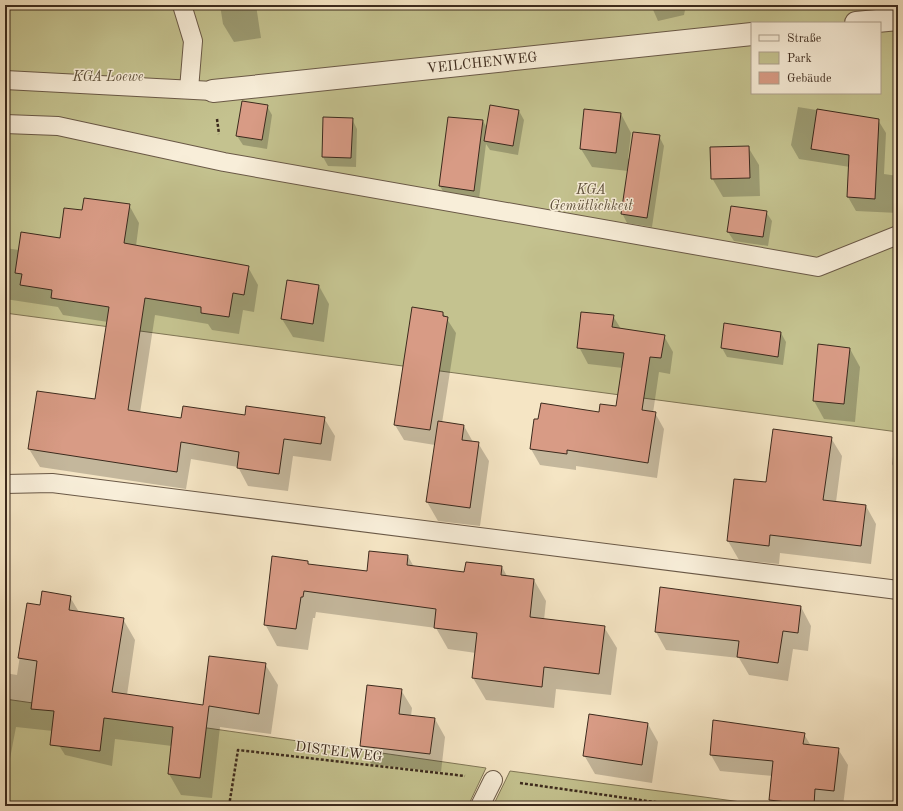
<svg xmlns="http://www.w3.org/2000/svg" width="903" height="811" font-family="'Old Standard TT',serif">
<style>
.green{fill:#c4c28f;stroke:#807656;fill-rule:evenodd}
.shadow{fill:#0003}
.building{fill:#d89b85;stroke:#3c2a1d}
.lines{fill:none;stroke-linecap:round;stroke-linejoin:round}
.lane-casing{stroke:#6a5947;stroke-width:20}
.street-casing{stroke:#6a5947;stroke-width:24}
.path{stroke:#3c2a1d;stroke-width:2.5;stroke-dasharray:3 2;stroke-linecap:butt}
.lane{stroke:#f8eed9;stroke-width:18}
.street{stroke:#f8eed9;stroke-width:22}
.labels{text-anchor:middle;stroke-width:3;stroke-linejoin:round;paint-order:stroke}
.street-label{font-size:14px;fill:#3c2a1d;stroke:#f8eed9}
.park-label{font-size:14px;font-style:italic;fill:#5e503a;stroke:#f8eed9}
</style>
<rect width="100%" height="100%" fill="#f5e5c4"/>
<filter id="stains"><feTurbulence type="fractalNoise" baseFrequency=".005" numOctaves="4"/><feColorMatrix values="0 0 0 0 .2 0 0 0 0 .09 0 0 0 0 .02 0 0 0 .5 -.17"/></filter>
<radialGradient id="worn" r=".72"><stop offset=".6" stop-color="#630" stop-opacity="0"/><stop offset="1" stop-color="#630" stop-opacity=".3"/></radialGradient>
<g class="green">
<path d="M5 5H898V432L5 313ZM752 23H880V93H752Z"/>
<polygon points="5,699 486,768 468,806 5,806"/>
<polygon points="510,771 771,806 493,806"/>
</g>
<g class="shadow">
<polygon points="220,5 256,5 261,38 234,42 223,24"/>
<polygon points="313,5 340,5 341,10 315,8"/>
<polygon points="651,5 686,5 684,15 658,21"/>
<polygon points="898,84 898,130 894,123"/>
<polygon points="267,106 272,115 267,149 243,145 237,136"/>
<polygon points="798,107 878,120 886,133 884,174 898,176 898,213 856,211 848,197 850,167 799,159 791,145"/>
<polygon points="519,111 524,120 518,155 490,150 486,144 479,199 445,195 440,186 483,121 487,128"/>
<polygon points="621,114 631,133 628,159 659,136 664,146 652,227 627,223 622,213 628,171 592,167 581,149"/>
<polygon points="324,118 352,119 357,129 356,167 328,166 323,157"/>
<polygon points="748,147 759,165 760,196 723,197 712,178"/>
<polygon points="129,205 139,223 136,246 248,267 258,285 254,312 243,310 239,334 212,330 208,324 155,315 140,413 182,419 245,416 324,418 335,436 331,461 293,456 288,491 248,486 238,467 191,459 186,489 40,467 29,449 96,400 108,322 63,315 58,307 5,299 5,248 19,250 61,239 83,212"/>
<polygon points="766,212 772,221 768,246 734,241 728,232"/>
<polygon points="319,286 329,304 324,342 293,337 282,319"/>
<polygon points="443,313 456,333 442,423 464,426 473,442 478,443 489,461 480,526 438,521 427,502 435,445 404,440 395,425"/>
<polygon points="613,316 621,329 664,336 673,352 670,374 659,372 653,413 655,413 664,429 657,478 576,466 576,470 540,465 531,449 600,413 617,407 623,368 588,364 579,347"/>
<polygon points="725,324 781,333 786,342 783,365 727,357 722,348"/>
<polygon points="850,349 860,367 855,422 824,419 814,401"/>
<polygon points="898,421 898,474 892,464"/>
<polygon points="831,438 842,456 836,502 866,506 876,524 871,564 780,553 779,564 739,560 728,541 767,484"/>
<polygon points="408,556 414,567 465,573 502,567 507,576 534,580 546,601 544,620 604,627 617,648 611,695 556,689 554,708 486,700 473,678 476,653 448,649 436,628 316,612 315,618 313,618 308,650 277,646 265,624 307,562 309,565 367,572"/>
<polygon points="70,597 79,612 123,619 135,640 127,695 204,706 265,664 278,685 271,734 220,727 212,798 181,795 169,774 172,746 115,739 112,766 65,755 52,734 53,731 16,727 5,785 5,673 17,675 28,604 41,606"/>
<polygon points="801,607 811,626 808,651 793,649 788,681 749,675 739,658 666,650 656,632"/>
<polygon points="401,690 412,708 411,716 435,719 445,737 441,772 371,764 361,745"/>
<polygon points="648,724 658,742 652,783 595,774 584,755"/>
<polygon points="804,734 811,746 838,749 848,765 843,806 773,806 770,799 773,776 720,771 711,755"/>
<polygon points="353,801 384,806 352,806"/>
</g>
<g class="building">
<polygon points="242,101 268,105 262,140 236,136"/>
<polygon points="490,105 519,110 513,146 484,141"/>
<polygon points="584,109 621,113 616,153 580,149"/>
<polygon points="817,109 879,119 875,199 847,197 849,155 811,149"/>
<polygon points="323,117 353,118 351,158 322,157"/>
<polygon points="448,117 483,120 474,191 439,186"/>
<polygon points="633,132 660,135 647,218 621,214"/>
<polygon points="749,146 750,178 711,179 710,147"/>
<polygon points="84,198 130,204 124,243 249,266 244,295 233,293 229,317 201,313 201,307 145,298 128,410 181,418 183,406 245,415 246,406 325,417 321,444 284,439 279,474 237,468 239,452 181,442 177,472 28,449 37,391 95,399 109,307 51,298 52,290 20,285 22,274 15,273 21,232 60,238 64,208 82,210"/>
<polygon points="731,206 767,211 763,237 727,232"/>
<polygon points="287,280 319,285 313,324 281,319"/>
<polygon points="412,307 443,312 443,316 448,317 430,430 394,425"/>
<polygon points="581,312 614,315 612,327 665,335 661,358 650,357 642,410 656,412 648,463 567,450 567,454 530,449 534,419 538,419 541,403 599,412 600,404 616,406 624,353 577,348"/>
<polygon points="724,323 781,332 778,357 721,348"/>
<polygon points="818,344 850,348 844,404 813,401"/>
<polygon points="438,421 464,425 462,440 479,442 470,508 426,502"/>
<polygon points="773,429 832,437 823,500 866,505 861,546 770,535 769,546 727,541 734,479 766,482"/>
<polygon points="369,551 408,555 407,565 464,572 466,562 502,566 501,575 534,579 530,617 605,626 599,674 544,667 542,687 472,678 477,633 434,628 436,609 304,591 303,597 301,597 296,629 264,625 272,556 308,561 308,564 367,571"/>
<polygon points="660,587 801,606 798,633 783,631 778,663 737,657 739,641 655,632"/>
<polygon points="42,591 71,596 69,610 124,618 112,692 203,705 209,656 266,663 259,714 209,706 200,778 168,774 173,727 104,718 100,751 50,745 54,711 31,709 37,661 18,658 27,603 40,605"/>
<polygon points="367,685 402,689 399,714 435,718 430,754 360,746"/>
<polygon points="589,714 648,723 642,765 583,756"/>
<polygon points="713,720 805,733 803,744 839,748 834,791 815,789 814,805 769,800 773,761 710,755"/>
</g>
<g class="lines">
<defs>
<g id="lane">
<polyline points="182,5 193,41 189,89"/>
<polyline points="5,80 213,91"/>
<polyline points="5,124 58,126 224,162 818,267 898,235"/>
<polyline points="5,484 52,483 898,590"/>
<polyline points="480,806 493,780"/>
</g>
<g id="street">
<polyline points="856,23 898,19"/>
<polyline points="213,91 752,34"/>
</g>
</defs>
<use href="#lane" class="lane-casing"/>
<use href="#street" class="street-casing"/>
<g class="path">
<polyline points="217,119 219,134"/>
<polyline points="520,783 683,806"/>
<polyline points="229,806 238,750 465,776"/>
</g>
<use href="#lane" class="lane"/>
<use href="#street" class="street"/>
</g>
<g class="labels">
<g class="street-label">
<text transform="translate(482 62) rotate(-6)" y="5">VEILCHENWEG</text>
<text transform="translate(339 751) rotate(7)" y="5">DISTELWEG</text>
</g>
<g class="park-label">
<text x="108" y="81">KGA Loewe</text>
<text x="591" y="194">KGA<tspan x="591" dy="16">Gemütlichkeit</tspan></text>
</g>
</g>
<rect width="903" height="811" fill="none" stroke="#f5e5c4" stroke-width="20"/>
<rect x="6" y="6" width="891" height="799" fill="none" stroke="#3c2a1d" stroke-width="2"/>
<rect x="10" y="10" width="883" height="791" fill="none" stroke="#3c2a1d"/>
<rect x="751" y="22" width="130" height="72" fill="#f8eed9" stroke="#ada08e"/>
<rect x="759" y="35" width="20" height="6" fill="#f8eed9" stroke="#ada08e"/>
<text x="787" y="42" font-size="12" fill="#3c2a1d">Straße</text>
<rect x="759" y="52" width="20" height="12" fill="#c4c28f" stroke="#ada08e"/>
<text x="787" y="62" font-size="12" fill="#3c2a1d">Park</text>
<rect x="759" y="72" width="20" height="12" fill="#d89b85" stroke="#ada08e"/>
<text x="787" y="82" font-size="12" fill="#3c2a1d">Gebäude</text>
<rect width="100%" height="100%" filter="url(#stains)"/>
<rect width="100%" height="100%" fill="url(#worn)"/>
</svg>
